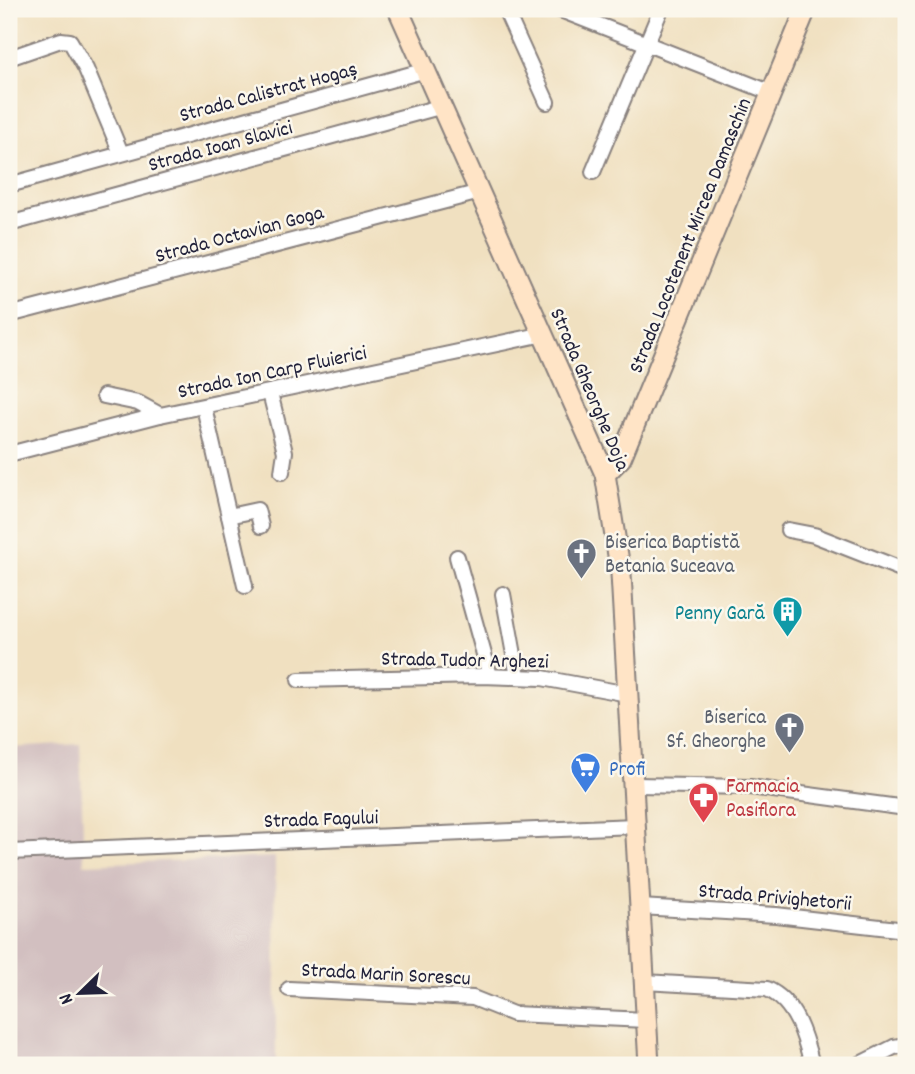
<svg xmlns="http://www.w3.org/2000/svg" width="915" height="1074" font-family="Dekko,sans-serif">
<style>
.industrial{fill:#d2bfc0}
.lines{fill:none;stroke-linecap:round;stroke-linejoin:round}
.street-casing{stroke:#89817e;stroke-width:18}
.secondary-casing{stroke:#89817e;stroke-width:23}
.street{stroke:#fff;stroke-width:14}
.secondary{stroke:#ffe4c6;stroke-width:19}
.labels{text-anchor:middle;stroke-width:5;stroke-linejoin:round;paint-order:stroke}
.street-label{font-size:21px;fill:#22223b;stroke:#fbf7ec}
.worship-label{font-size:21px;fill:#5b616d;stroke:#fbf7ec;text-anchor:start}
.culture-label{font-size:21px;fill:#0d838f;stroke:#fbf7ec;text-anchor:end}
.shop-label{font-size:21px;fill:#366cbe;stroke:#fbf7ec;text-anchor:start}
.health-label{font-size:21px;fill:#be3a42;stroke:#fbf7ec;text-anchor:start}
</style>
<rect width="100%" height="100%" fill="#fbf7ec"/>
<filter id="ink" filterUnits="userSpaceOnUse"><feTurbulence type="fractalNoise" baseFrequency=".0143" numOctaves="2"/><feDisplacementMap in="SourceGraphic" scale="14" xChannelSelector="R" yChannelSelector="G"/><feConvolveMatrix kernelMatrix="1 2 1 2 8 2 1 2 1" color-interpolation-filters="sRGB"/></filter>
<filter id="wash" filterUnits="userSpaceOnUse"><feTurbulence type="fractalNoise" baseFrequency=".00686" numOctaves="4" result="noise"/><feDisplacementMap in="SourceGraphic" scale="28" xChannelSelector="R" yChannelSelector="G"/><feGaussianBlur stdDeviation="1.57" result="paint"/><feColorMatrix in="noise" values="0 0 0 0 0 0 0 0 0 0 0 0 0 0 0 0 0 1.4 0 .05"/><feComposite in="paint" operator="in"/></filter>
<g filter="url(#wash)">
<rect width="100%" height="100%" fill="#f0e0c0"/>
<polygon class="industrial" points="80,744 84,864 275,857 276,1065 9,1065 9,748"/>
</g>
<g filter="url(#ink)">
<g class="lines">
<defs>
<g id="street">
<polyline points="505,9 547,102"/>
<polyline points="558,9 772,93"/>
<polyline points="9,58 61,40 70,41 86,69 121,153"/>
<polyline points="593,172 661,9"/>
<polyline points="9,185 426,70"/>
<polyline points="9,224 443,106"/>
<polyline points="9,315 480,192"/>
<polyline points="270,393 285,452 282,472"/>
<polyline points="104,396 138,403 160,415"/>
<polyline points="204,407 245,586"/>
<polyline points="9,454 160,415 544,334"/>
<polyline points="229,516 257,510 261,526"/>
<polyline points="788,530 814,535 906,571"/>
<polyline points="457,557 490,676"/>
<polyline points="503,594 518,677"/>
<polyline points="299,680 482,676 542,678 628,694"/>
<polyline points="635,785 750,787 906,808"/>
<polyline points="9,852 635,826"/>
<polyline points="640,907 776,915 906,930"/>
<path d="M644 982 767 989C796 1002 805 1037 812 1065"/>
<polyline points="289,989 473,998 513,1014 646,1020"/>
<polyline points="858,1065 894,1047 906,1045"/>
</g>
<g id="secondary">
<polyline points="398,9 605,474 621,574 649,1065"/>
<polyline points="605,474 621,458 806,9"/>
</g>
</defs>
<use href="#street" class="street-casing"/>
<use href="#secondary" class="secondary-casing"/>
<use href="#street" class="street"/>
<use href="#secondary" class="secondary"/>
</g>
</g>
<defs>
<symbol id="church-pin" viewBox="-11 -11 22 30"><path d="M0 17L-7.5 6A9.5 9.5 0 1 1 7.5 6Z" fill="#6b7280" stroke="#fbf7ec"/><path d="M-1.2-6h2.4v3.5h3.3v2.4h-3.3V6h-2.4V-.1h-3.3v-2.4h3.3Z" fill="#fff"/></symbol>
<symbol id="building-pin" viewBox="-11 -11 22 30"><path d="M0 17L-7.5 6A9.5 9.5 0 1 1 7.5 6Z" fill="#0f9aa8" stroke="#fbf7ec"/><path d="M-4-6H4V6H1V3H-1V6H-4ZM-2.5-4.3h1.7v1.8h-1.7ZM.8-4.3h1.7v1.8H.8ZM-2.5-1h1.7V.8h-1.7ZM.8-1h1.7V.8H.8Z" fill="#fff"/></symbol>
<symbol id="supermarket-pin" viewBox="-11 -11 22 30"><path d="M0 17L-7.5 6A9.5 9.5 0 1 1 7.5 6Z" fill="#3f7fe0" stroke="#fbf7ec"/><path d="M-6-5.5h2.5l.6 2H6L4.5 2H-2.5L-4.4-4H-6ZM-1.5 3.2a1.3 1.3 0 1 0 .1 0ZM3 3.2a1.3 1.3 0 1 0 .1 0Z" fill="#fff"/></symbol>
<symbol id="pharmacy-pin" viewBox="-11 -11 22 30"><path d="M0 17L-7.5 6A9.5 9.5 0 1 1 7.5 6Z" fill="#e0444e" stroke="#fbf7ec"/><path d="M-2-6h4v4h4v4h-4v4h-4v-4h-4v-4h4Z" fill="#fff"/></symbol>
</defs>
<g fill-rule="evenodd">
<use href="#church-pin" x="564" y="536" width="35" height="47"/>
<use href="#building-pin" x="770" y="594" width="35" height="47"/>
<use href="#church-pin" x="772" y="710" width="35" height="47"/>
<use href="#supermarket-pin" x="568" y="750" width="35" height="47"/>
<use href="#pharmacy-pin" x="686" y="780" width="35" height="47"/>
</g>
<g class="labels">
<g class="street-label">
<text transform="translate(268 91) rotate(-15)" y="7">Strada Calistrat Hogaș</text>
<text transform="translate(220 145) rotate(-15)" y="7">Strada Ioan Slavici</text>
<text transform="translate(239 233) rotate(-15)" y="7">Strada Octavian Goga</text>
<text transform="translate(689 235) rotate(-68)" y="7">Strada Locotenent Mircea Damaschin</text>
<text transform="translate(272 371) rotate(-12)" y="7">Strada Ion Carp Fluierici</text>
<text transform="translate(591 389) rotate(67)" y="7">Strada Gheorghe Doja</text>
<text transform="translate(465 659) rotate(1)" y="7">Strada Tudor Arghezi</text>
<text transform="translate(321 818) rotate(-2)" y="7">Strada Fagului</text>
<text transform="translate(775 896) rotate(5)" y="7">Strada Privighetorii</text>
<text transform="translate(386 973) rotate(3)" y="7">Strada Marin Sorescu</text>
</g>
<g class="worship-label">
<text x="605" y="548">Biserica Baptistă<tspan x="605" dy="24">Betania Suceava</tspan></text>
<text x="766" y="723" text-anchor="end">Biserica<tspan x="766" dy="24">Sf. Gheorghe</tspan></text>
</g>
<g class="culture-label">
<text x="765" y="619">Penny Gară</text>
</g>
<g class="shop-label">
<text x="609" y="775">Profi</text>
</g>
<g class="health-label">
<text x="726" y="792">Farmacia<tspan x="726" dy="24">Pasiflora</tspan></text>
</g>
</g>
<rect width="915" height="1074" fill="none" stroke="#fbf7ec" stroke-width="35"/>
<g transform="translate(80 993) rotate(247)" stroke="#fbf7ec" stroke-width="5" paint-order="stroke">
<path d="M0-5L12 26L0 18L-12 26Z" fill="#22223b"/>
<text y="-10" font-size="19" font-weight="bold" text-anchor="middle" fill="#22223b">N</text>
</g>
</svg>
